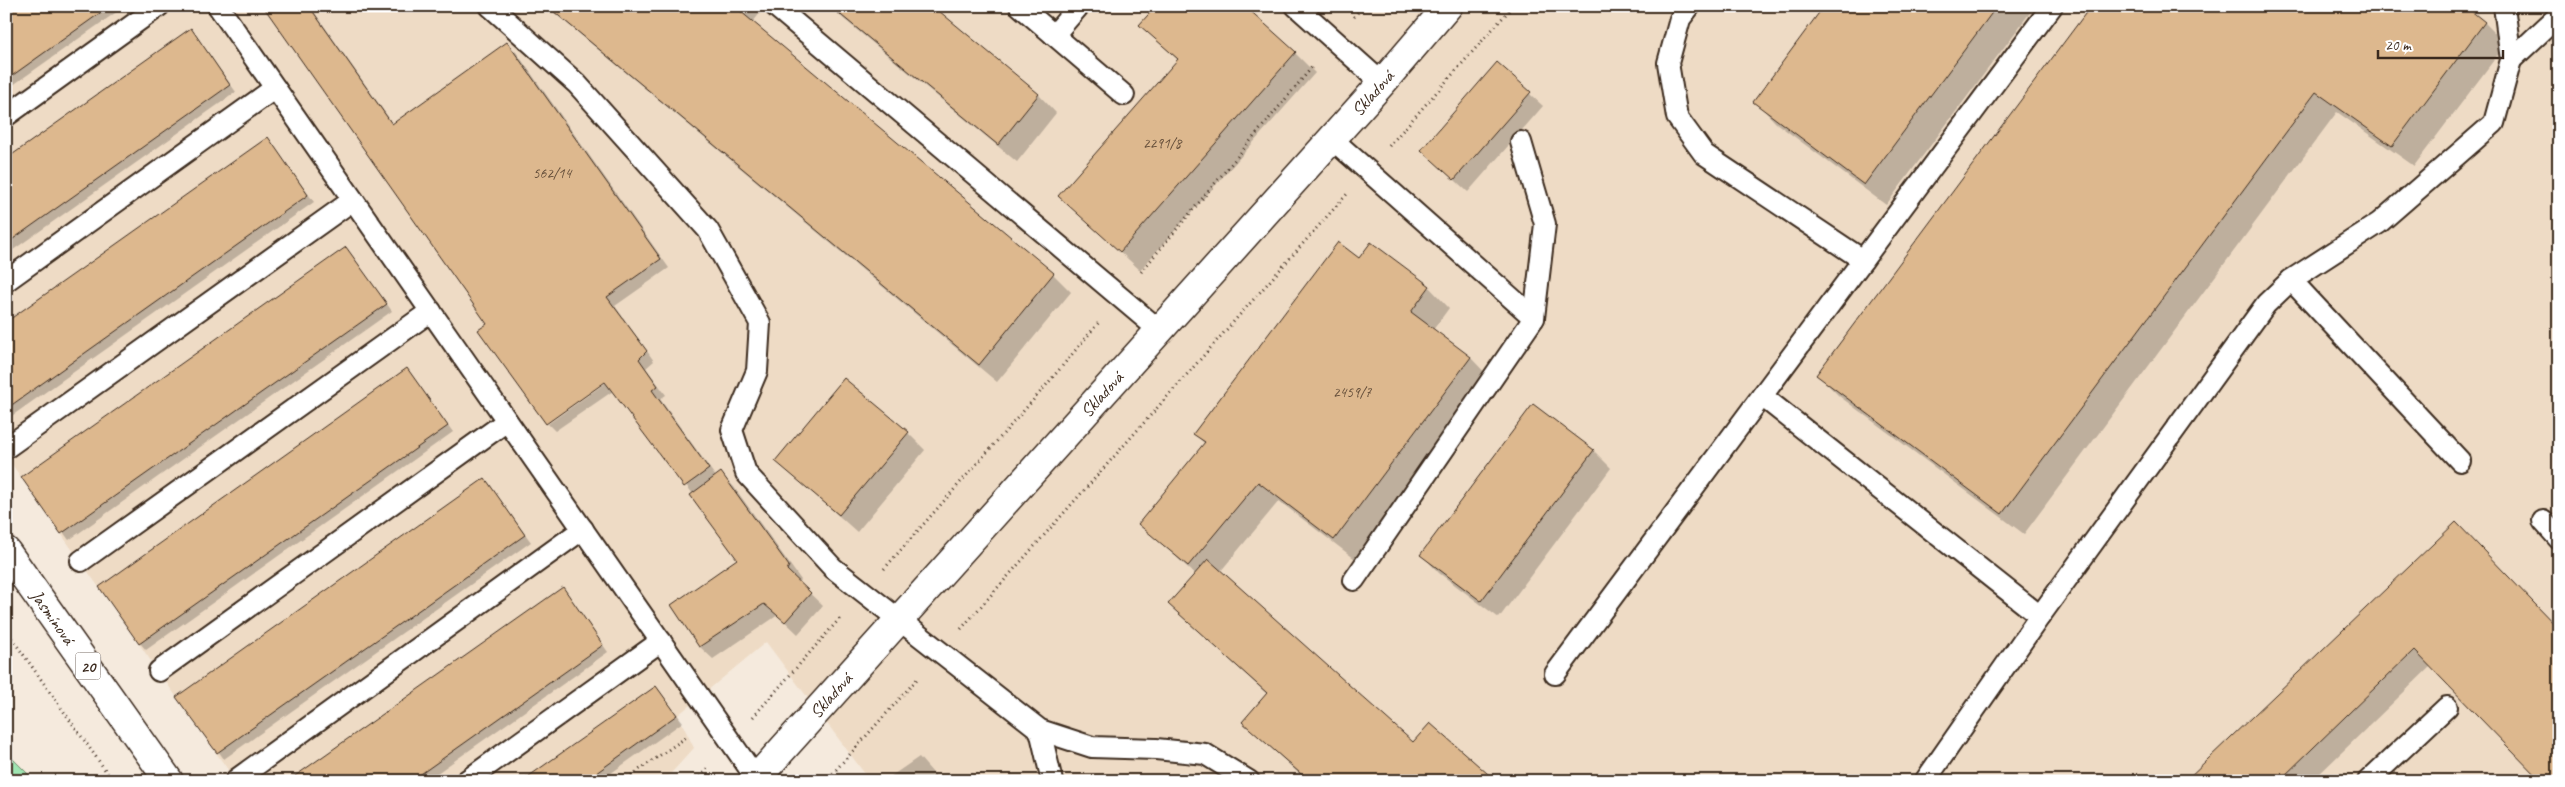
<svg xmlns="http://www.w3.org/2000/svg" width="2565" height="787" font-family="Caveat,sans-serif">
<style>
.built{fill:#eedbc5}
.green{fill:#9fe5b2;stroke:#6d8868}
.shadow{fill:#0003}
.building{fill:#ddb88e;stroke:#3b2a1e}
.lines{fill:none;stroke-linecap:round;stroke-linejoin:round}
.lane-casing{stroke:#3b2a1e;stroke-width:24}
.street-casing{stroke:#3b2a1e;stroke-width:31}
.primary-casing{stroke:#3b2a1e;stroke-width:31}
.path{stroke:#3b2a1e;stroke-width:3;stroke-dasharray:1 4;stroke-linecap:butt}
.lane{stroke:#fff;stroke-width:20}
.street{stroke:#fff;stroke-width:28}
.primary{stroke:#fff;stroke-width:28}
.labels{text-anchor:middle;stroke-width:5;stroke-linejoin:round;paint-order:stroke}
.number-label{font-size:15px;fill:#644e3a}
.shield{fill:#fff;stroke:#766a62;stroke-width:1}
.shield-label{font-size:16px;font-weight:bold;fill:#3b2a1e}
.street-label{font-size:18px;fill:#3b2a1e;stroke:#fff}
</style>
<rect width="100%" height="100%" fill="#f5eadd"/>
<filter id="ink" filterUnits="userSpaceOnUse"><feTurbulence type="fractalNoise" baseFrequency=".02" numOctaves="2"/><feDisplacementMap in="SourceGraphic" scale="10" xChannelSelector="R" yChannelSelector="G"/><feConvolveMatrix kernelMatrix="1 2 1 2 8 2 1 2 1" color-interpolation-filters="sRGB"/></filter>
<g filter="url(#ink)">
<polygon class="built" points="6,6 2559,6 2559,781 866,781 868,778 766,642 678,715 694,748 664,781 236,781 6,456"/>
<polygon class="green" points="6,752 35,781 6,781"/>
<g class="shadow">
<polygon points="6,6 125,6 6,90"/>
<polygon points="265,6 310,6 393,124 507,44 516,52 669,268 615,306 654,361 646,368 666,395 660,399 716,477 721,474 734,487 801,580 799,583 823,606 798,634 778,615 713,659 700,647 672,605 738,560 693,494 613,391 555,431 548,424 611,379 489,324"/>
<polygon points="546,6 766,6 752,23 1053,274 1071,292 997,382"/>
<polygon points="828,6 931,6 1039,95 1056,113 1017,162"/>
<polygon points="1826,6 2035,6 1886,205 1776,123 1755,101"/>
<polygon points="2092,6 2484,22 2506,44 2414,166 2337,112 2024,534 1839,396 1818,375"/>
<polygon points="1141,25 1295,53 1315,73 1140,270 1059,196 1178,60"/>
<polygon points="191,29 236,92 6,255 6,160"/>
<polygon points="1497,64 1543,106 1468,192 1422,150"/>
<polygon points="268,139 314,202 6,420 6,325"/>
<polygon points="1371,244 1429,287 1449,308 1433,330 1471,358 1491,379 1355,559 1279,501 1220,572 1413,744 1494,781 1307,781 1243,722 1268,695 1169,604 1196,575 1139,523 1205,444 1195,434 1359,260"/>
<polygon points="346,249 392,311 69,540 23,477"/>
<polygon points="407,370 453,432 146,650 140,643"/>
<polygon points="1534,405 1594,451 1611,468 1499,618 1439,573 1422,555"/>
<polygon points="908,433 925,450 857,532 777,461"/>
<polygon points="485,480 531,542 224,759 178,697"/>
<polygon points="2456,524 2559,781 2528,781 2535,773 2431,666 2312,781 2187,781"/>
<polygon points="563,589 608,652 426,781 292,781"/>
<polygon points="656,688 683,722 600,781 524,781"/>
<polygon points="919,757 940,781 884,781"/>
</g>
<g class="building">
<polygon points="6,6 110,6 6,80"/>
<polygon points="263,6 309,6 392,124 507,42 661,259 607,297 647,351 639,359 658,386 652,390 709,469 684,487 605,382 546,424 478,330 487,324"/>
<polygon points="547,6 734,6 1054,273 979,365"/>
<polygon points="830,6 933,6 1039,94 998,145"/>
<polygon points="1156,6 1245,6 1296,52 1120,252 1058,196 1178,59 1139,25"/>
<polygon points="1824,6 1997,6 1864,185 1753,102"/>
<polygon points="2091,6 2465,6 2485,22 2392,146 2316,92 2002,514 1816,375"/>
<polygon points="191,28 230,85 6,244 6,159"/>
<polygon points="1497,62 1531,92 1454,180 1421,150"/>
<polygon points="268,137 308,195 6,409 6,322"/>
<polygon points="1338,242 1359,258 1371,242 1430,286 1411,312 1471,357 1334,540 1258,482 1188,566 1138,524 1205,442 1193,434"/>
<polygon points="346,247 387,304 61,534 21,477"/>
<polygon points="407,368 448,426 139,644 99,587"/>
<polygon points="844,378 909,432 839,515 775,461"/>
<polygon points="1533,404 1594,450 1481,601 1420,555"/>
<polygon points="721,472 789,566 787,570 811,593 785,622 764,604 699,647 671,605 737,559 690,495"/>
<polygon points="485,478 525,535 217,753 176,697"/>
<polygon points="2456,522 2559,629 2559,781 2541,781 2414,650 2279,781 2185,781"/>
<polygon points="1208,559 1413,742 1430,723 1496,781 1309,781 1242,722 1267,693 1168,604"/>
<polygon points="563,587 603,645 411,781 288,781"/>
<polygon points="656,686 677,715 585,781 522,781"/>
</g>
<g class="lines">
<defs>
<g id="lane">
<polyline points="218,6 756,778"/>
<polyline points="490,6 577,84 708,230 760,323 757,371 732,430 746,473 833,568 1040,730 1092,747 1156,749 1205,754 1249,781"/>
<polyline points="775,6 1159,330"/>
<polyline points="1020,6 1124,95"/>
<polyline points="1296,6 1382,83"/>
<polyline points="1690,6 1680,19 1668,63 1677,117 1704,154 1863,260"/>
<polyline points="1054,35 1079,6"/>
<polyline points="2511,60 2559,15"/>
<polyline points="6,116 159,6"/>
<polyline points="1332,139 1534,318"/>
<polyline points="2291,280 2460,461"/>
<polyline points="6,281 275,88"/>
<polyline points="1762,396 2040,616"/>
<polyline points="6,448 353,200"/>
<polyline points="2543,521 2559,539"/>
<polyline points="81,561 431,311"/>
<polyline points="1354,580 1534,318 1545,224 1521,142"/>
<polyline points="159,671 507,421"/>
<polyline points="1555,674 2052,6"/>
<polyline points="1040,730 1052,781"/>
<polyline points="237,779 583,529"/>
<polyline points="466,781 661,641"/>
<polyline points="1925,781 2040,616 2266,304 2291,280 2379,223 2494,123 2511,60 2504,6"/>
<polyline points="2368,781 2447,707"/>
</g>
<g id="street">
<path id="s1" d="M754 781 1382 83 1448 6"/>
</g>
<g id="primary">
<path id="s2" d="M6 551 169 781"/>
</g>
</defs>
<use href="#lane" class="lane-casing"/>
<use href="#street" class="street-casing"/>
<use href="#primary" class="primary-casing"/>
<g class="path">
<polyline points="1354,17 1363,6"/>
<polyline points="1389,146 1513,6"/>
<polyline points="1141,272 1313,66"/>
<polyline points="884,569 1043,389 1100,321"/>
<polyline points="961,629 1347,194"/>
<polyline points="6,630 113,781"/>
<polyline points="753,717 842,616"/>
<polyline points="623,781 688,736"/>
<polyline points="697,781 709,766"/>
<polyline points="826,781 919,677"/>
</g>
<use href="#lane" class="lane"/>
<use href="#street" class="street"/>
<use href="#primary" class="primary"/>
</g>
</g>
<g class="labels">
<g class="number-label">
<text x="1162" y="148">2291/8</text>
<text x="552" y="178">562/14</text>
<text x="1352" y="397">2459/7</text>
</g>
<rect class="shield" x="75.5" y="652.5" width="25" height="27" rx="4"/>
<g class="shield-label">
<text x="88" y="672">20</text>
</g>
<g class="street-label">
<text dy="6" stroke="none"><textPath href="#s1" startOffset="925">Skladová</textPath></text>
<text dy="6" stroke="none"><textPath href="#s1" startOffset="520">Skladová</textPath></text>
<text dy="6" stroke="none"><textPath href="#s2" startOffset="81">Jasmínová</textPath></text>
<text dy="6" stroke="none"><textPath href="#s1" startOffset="115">Skladová</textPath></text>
</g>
</g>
<rect width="2565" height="787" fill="none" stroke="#fff" stroke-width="25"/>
<rect x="12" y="12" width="2540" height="762" fill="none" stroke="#3b2a1e" stroke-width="2" filter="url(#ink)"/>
<path d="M2378 50v8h125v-8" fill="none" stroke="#3b2a1e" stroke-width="2.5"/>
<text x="2385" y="50" font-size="15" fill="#3b2a1e" stroke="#ffffff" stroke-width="4" paint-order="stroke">20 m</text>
</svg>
